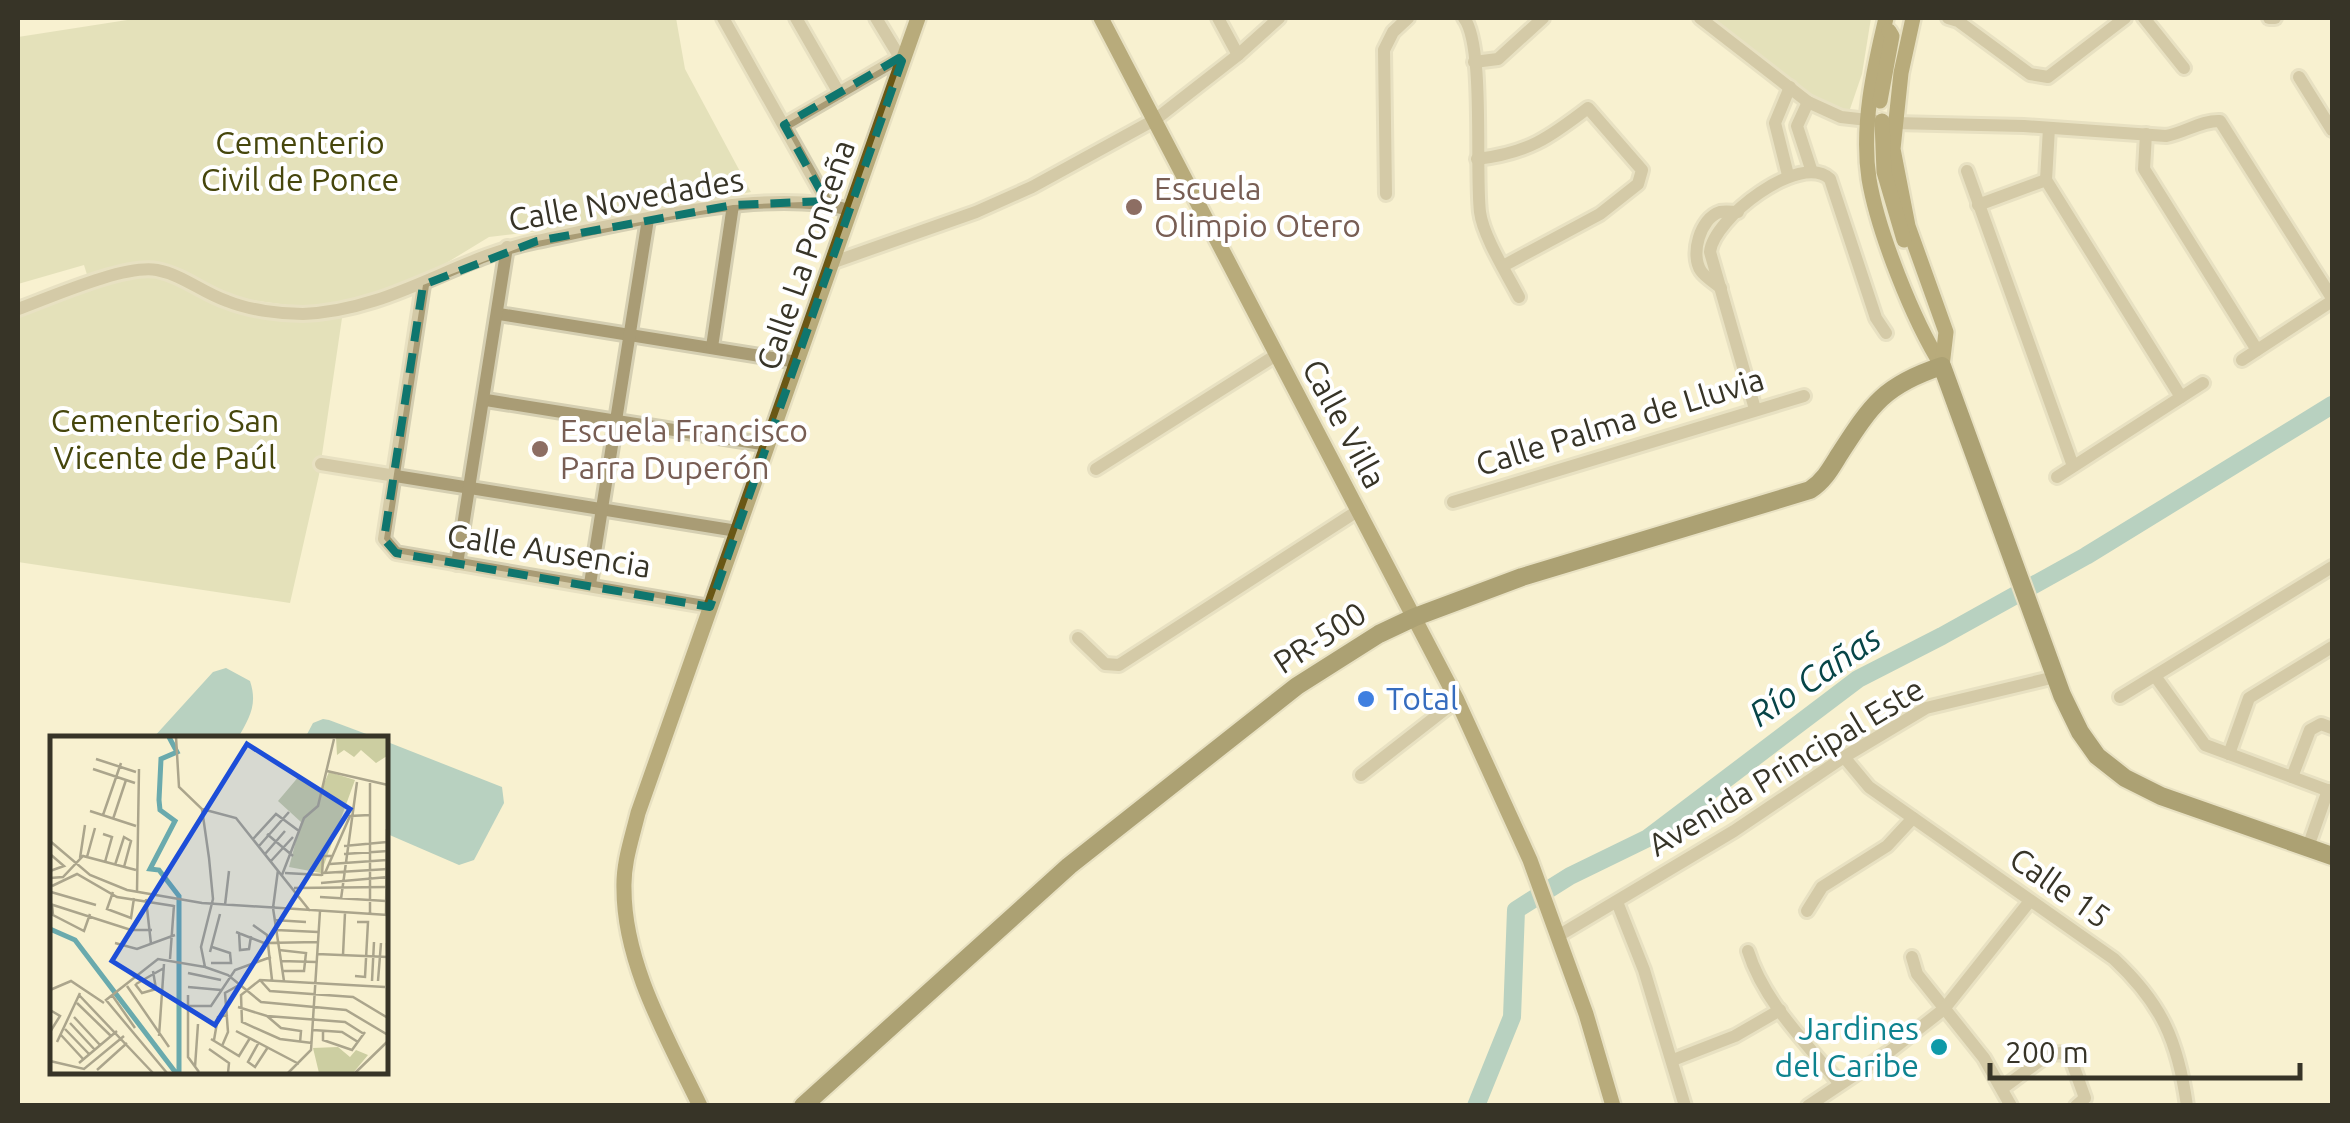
<svg xmlns="http://www.w3.org/2000/svg" width="2350" height="1123" font-family="Ubuntu,sans-serif">
<style>
.green{fill:#cccea1}
.water{fill:#6aaaad}
.lines{fill:none;stroke-linecap:round;stroke-linejoin:round}
.river{stroke:#6aaaad;stroke-width:18}
.minor-casing{stroke:#d5cfb2;stroke-width:18}
.major-casing{stroke:#d5cfb2;stroke-width:20}
.highway-casing{stroke:#d5cfb2;stroke-width:22}
.minor{stroke:#a99c75;stroke-width:12}
.major{stroke:#6a5715;stroke-width:15}
.highway{stroke:#504003;stroke-width:18}
.marked{fill:none;stroke:#0f766e;stroke-width:8;stroke-dasharray:20 12;stroke-linejoin:round}
.education-dot{fill:#8d6e63;stroke:#fff;stroke-width:4}
.shop-dot{fill:#3f7fe0;stroke:#fff;stroke-width:4}
.culture-dot{fill:#0f9aa8;stroke:#fff;stroke-width:4}
.labels{text-anchor:middle;stroke-width:8;stroke-linejoin:round;paint-order:stroke}
.park-label{font-size:32px;fill:#46460c;stroke:#fff}
.education-label{font-size:32px;fill:#785e54;stroke:#fff;text-anchor:start}
.street-label{font-size:32px;fill:#373427;stroke:#fff}
.shop-label{font-size:32px;fill:#366cbe;stroke:#fff;text-anchor:start}
.culture-label{font-size:32px;fill:#0d838f;stroke:#fff;text-anchor:end}
.water-label{font-size:35px;font-style:italic;fill:#074548;stroke:#fff}
.inset-river{fill:none;stroke:#6aaaad;stroke-width:5}
.inset-road{fill:none;stroke:#aba58c;stroke-width:2.5}
.view{fill:#1d4ed8;fill-opacity:0.15;stroke:#1d4ed8;stroke-width:5}
.inset-edge{fill:none;stroke:#373427;stroke-width:5}
</style>
<rect width="100%" height="100%" fill="#f8f1d0"/>
<g class="green">
<polygon points="140,18 676,18 685,69 751,192 571,227 489,237 425,276 353,302 309,308 236,298 182,271 157,265 137,264 89,281 84,265 18,284 18,37"/>
<polygon points="1705,18 1871,18 1862,74 1849,112 1841,114 1822,108"/>
<polygon points="139,272 178,281 218,305 299,319 335,315 342,318 319,475 290,603 18,562 20,316"/>
</g>
<g class="water">
<path d="M226 668 250 681C258 705 249 718 238 738H153L213 672Z"/>
<polygon points="323,719 329,720 377,738 305,738 313,723"/>
<polygon points="385,741 502,787 504,803 474,860 459,865 385,833"/>
</g>
<g class="lines">
<polyline class="river" points="1476,1106 1512,1017 1516,910 1570,876 1648,838 1858,679 1942,636 2086,556 2332,405"/>
<defs>
<g id="minor">
<polyline points="723,18 827,203"/>
<polyline points="796,18 839,93"/>
<polyline points="876,18 902,61"/>
<polyline points="1218,18 1238,55"/>
<path d="M1464 18C1485 45 1475 171 1480 212 1483 236 1507 274 1519 297"/>
<path d="M1700 18 1808 102 1841 117 1894 123 2024 126 2166 136C2184 133 2202 120 2220 121L2332 298"/>
<polyline points="1948,18 1958,21 2030,74 2048,77 2125,18"/>
<polyline points="2144,18 2184,68"/>
<polyline points="2269,18 2275,18"/>
<polyline points="1474,62 1498,59 1543,18"/>
<polyline points="2299,77 2332,130"/>
<polyline points="1808,102 1797,126 1811,169"/>
<polyline points="784,125 899,58"/>
<polyline points="2049,128 2046,180 2181,397"/>
<polyline points="2146,134 2144,169 2257,350"/>
<path d="M1477 159C1528 153 1549 138 1588 108L1642 170 1638 184 1600 214 1503 266"/>
<polyline points="1967,171 2073,466"/>
<polyline points="1788,175 1775,123 1790,87"/>
<polyline points="1386,194 1384,50 1393,32 1408,18"/>
<polyline points="1978,205 2046,180"/>
<polyline points="831,263 976,212 1032,187 1156,119 1238,55 1279,18"/>
<polyline points="423,285 384,539 396,553 710,607"/>
<path d="M1721 288C1715 283 1705 277 1701 271 1690 255 1700 218 1720 212 1726 211 1732 212 1738 212"/>
<path d="M18 309C51 297 125 264 157 270 183 275 203 293 227 301 249 310 280 314 303 314 393 310 454 258 537 241 621 224 769 185 849 210"/>
<polyline points="499,314 797,362"/>
<polyline points="712,347 733,205"/>
<polyline points="2242,360 2332,301"/>
<polyline points="486,400 768,445"/>
<path d="M1755 409 1710 252C1713 219 1800 151 1830 179L1876 318 1886 333"/>
<polyline points="321,464 737,531"/>
<polyline points="1096,469 1276,355"/>
<polyline points="2057,477 2203,383"/>
<polyline points="1453,502 1804,396"/>
<polyline points="457,564 507,247"/>
<polyline points="590,584 648,219"/>
<polyline points="1078,638 1105,664 1119,665 1359,510"/>
<polyline points="2155,676 2205,745 2332,792"/>
<polyline points="2120,697 2332,567"/>
<polyline points="2229,754 2249,698 2332,647"/>
<path d="M1844 757 1869 787 2114 959C2162 1004 2178 1041 2187 1106"/>
<polyline points="1361,775 1457,700"/>
<polyline points="2292,777 2310,730 2321,724 2332,728"/>
<polyline points="2308,847 2328,790"/>
<polyline points="1617,902 1644,970 1685,1106"/>
<polyline points="1807,911 1822,887 1887,846 1913,818"/>
<polyline points="1558,936 1734,831 1844,757 1926,708 2055,677"/>
<path d="M1748 951C1764 1002 1807 1044 1840 1084"/>
<polyline points="1912,957 1917,974 1984,1058 2011,1106"/>
<polyline points="1673,1060 1735,1036 1780,1010"/>
<polyline points="2003,1088 2049,1054 2063,1053 2072,1062 2085,1098 2076,1106"/>
<polyline points="1808,1106 1889,1052 1944,1009 2030,901"/>
</g>
<g id="major">
<polyline points="1101,18 1457,700 1530,860 1586,1014 1613,1106"/>
<path d="M1886 18C1874 68 1861 126 1869 179 1878 232 1913 320 1942 366"/>
<polyline points="1913,18 1901,73 1893,149 1908,226 1946,332 1942,366"/>
<polyline points="1880,101 1892,36 1889,31"/>
<polyline points="1882,121 1884,172 1904,240"/>
<path d="M700 1106C668 1039 624 964 624 889 623 863 632 838 638 813L918 18"/>
</g>
<path id="highway" d="M803 1106 1069 866 1297 686 1379 634 1415 617 1522 577 1810 490C1824 481 1831 468 1839 455 1872 404 1884 385 1942 366L2062 695 2080 732 2097 756 2125 778 2161 796 2332 856"/>
</defs>
<use href="#minor" class="minor-casing"/>
<use href="#major" class="major-casing"/>
<use href="#highway" class="highway-casing"/>
<use href="#minor" class="minor"/>
<use href="#major" class="major"/>
<use href="#highway" class="highway"/>
</g>
<path d="M0 0H2350V1123H0ZM899 58 902 61 710 607 396 553 384 539 423 285 537 241 733 205 826 201 784 125Z" fill="#f8f1d0" fill-opacity=".55" fill-rule="evenodd"/>
<path class="marked" d="M899 58 902 61 710 607 396 553 384 539 423 285 537 241 733 205 826 201 784 125Z"/>
<g class="education-dot">
<circle cx="1134" cy="207" r="10"/>
<circle cx="540" cy="449" r="10"/>
</g>
<circle class="shop-dot" cx="1366" cy="699" r="10"/>
<circle class="culture-dot" cx="1939" cy="1047" r="10"/>
<g class="labels">
<g class="park-label">
<text x="300" y="154">Cementerio<tspan x="300" dy="37">Civil de Ponce</tspan></text>
<text x="165" y="432">Cementerio San<tspan x="165" dy="37">Vicente de Paúl</tspan></text>
</g>
<g class="education-label">
<text x="1154" y="200">Escuela<tspan x="1154" dy="37">Olimpio Otero</tspan></text>
<text x="560" y="442">Escuela Francisco<tspan x="560" dy="37">Parra Duperón</tspan></text>
</g>
<g class="street-label">
<text transform="translate(626 200) rotate(-10)" y="11">Calle Novedades</text>
<text transform="translate(806 255) rotate(-71)" y="11">Calle La Ponceña</text>
<text transform="translate(1620 422) rotate(-17)" y="11">Calle Palma de Lluvia</text>
<text transform="translate(1344 424) rotate(62)" y="11">Calle Villa</text>
<text transform="translate(549 551) rotate(9)" y="11">Calle Ausencia</text>
<text transform="translate(1320 638) rotate(-33)" y="11">PR-500</text>
<text transform="translate(1786 767) rotate(-31)" y="11">Avenida Principal Este</text>
<text transform="translate(2060 888) rotate(35)" y="11">Calle 15</text>
</g>
<g class="shop-label">
<text x="1386" y="710">Total</text>
</g>
<g class="culture-label">
<text x="1919" y="1040">Jardines<tspan x="1919" dy="37">del Caribe</tspan></text>
</g>
<g class="water-label">
<text transform="translate(1815 676) rotate(-34)" y="12">Río Cañas</text>
</g>
</g>
<g transform="translate(50 736)">
<rect width="338" height="338" fill="#f8f1d0"/>
<path d="M286 1H337V20L326 27 311 14 304 21 294 14 287 19ZM279 36 305 44 271 137 239 131 251 86 228 65 250 39 270 57ZM288 311 300 321 306 314 318 319 303 337H269L263 312Z" fill="#cccea1"/>
<path class="inset-river" d="M119 1 127 16 111 23 109 64 110 74 125 85 100 133 109 134 129 160V337M0 193 25 204 126 337"/>
<path class="inset-road" d="M46 23 86 36M43 33 85 47M277 35 338 49M320 47V178M152 73 186 82 260 175M40 75 86 90M53 79 71 27M63 83 76 44M53 98 62 101 55 126M217 98 243 120M203 103 226 78 249 95M0 105 40 139 77 154 152 167 338 179M209 110 239 76M294 110 337 106M0 118 14 130 0 135M215 118 235 95M294 118 338 115M37 121 45 92M30 122 35 89M221 125 243 101M280 128 337 124M65 129 74 101 81 105 74 131M228 134 223 172 234 245M235 137 272 139M273 137 338 133M275 137 300 80 320 79M232 139 254 82 268 70 284 3M272 140 273 120H283M0 142 13 141 33 120 86 134M271 147 338 141M2 150 27 138 67 161 124 170M244 152 338 151M87 155 89 33M1 156 46 169M63 156 57 173 81 182 84 162M270 161 336 165M96 163 101 208M291 163 307 46M0 168 81 194H102M2 168 3 179 34 195 40 178M175 169 179 135M336 179 337 93M224 184 256 186M203 189 217 199 222 244M226 194 268 196M186 196 214 207 268 206M189 196 190 214 199 213 201 200M65 207 87 213 125 199M337 207 338 269M229 214 256 217 254 235H233M160 216 170 178M267 218 338 221M293 219 295 177M120 223 124 169M231 225 266 226M161 227H181L180 217 162 211M155 231 178 239 211 266 296 274 338 299M138 237 171 244M305 240 315 241 318 186H307M210 244 220 255 303 261 338 282M322 245 324 206M328 245 331 207M85 248 92 257 106 253 103 235M86 248 114 232M77 250 119 311M138 251 171 254M0 254 21 245 54 267M29 259 103 337M62 259 85 292M138 259V321L149 336M27 267 61 300M138 270H161L185 234 221 221M188 271 217 280 295 286 314 298M0 274 10 280 0 296M217 280 231 292 251 295 250 307M24 281 50 309M20 287 45 314M15 293 39 318M263 294 292 296 308 306M273 294V304L302 314 315 296M186 295 249 328M11 299 34 324M109 300 114 228M161 303 189 320 200 302M164 304 168 281 178 279M7 306 30 257M209 306 198 326 205 331 218 311M262 307 230 303 192 286 191 259 210 244 335 251M172 310 178 296 175 257 189 249M159 313 179 327 178 337M0 325 34 333 74 300M29 327 67 295M145 331 148 288M47 334 77 307M117 337 56 264 108 223 155 231 151 211 163 163 159 122 152 73 129 51 126 1M238 337 261 314 270 175M305 337 338 305"/>
<path class="view" d="M197 8 300 73 165 289 62 225Z"/>
<rect width="338" height="338" class="inset-edge"/>
</g>
<rect width="2350" height="1123" fill="none" stroke="#373427" stroke-width="40"/>
<path d="M1990 1063v15h310v-15" fill="none" stroke="#373427" stroke-width="5"/>
<text x="2005" y="1063" font-size="30" fill="#373427" stroke="#ffffff" stroke-width="8" paint-order="stroke">200 m</text>
</svg>
